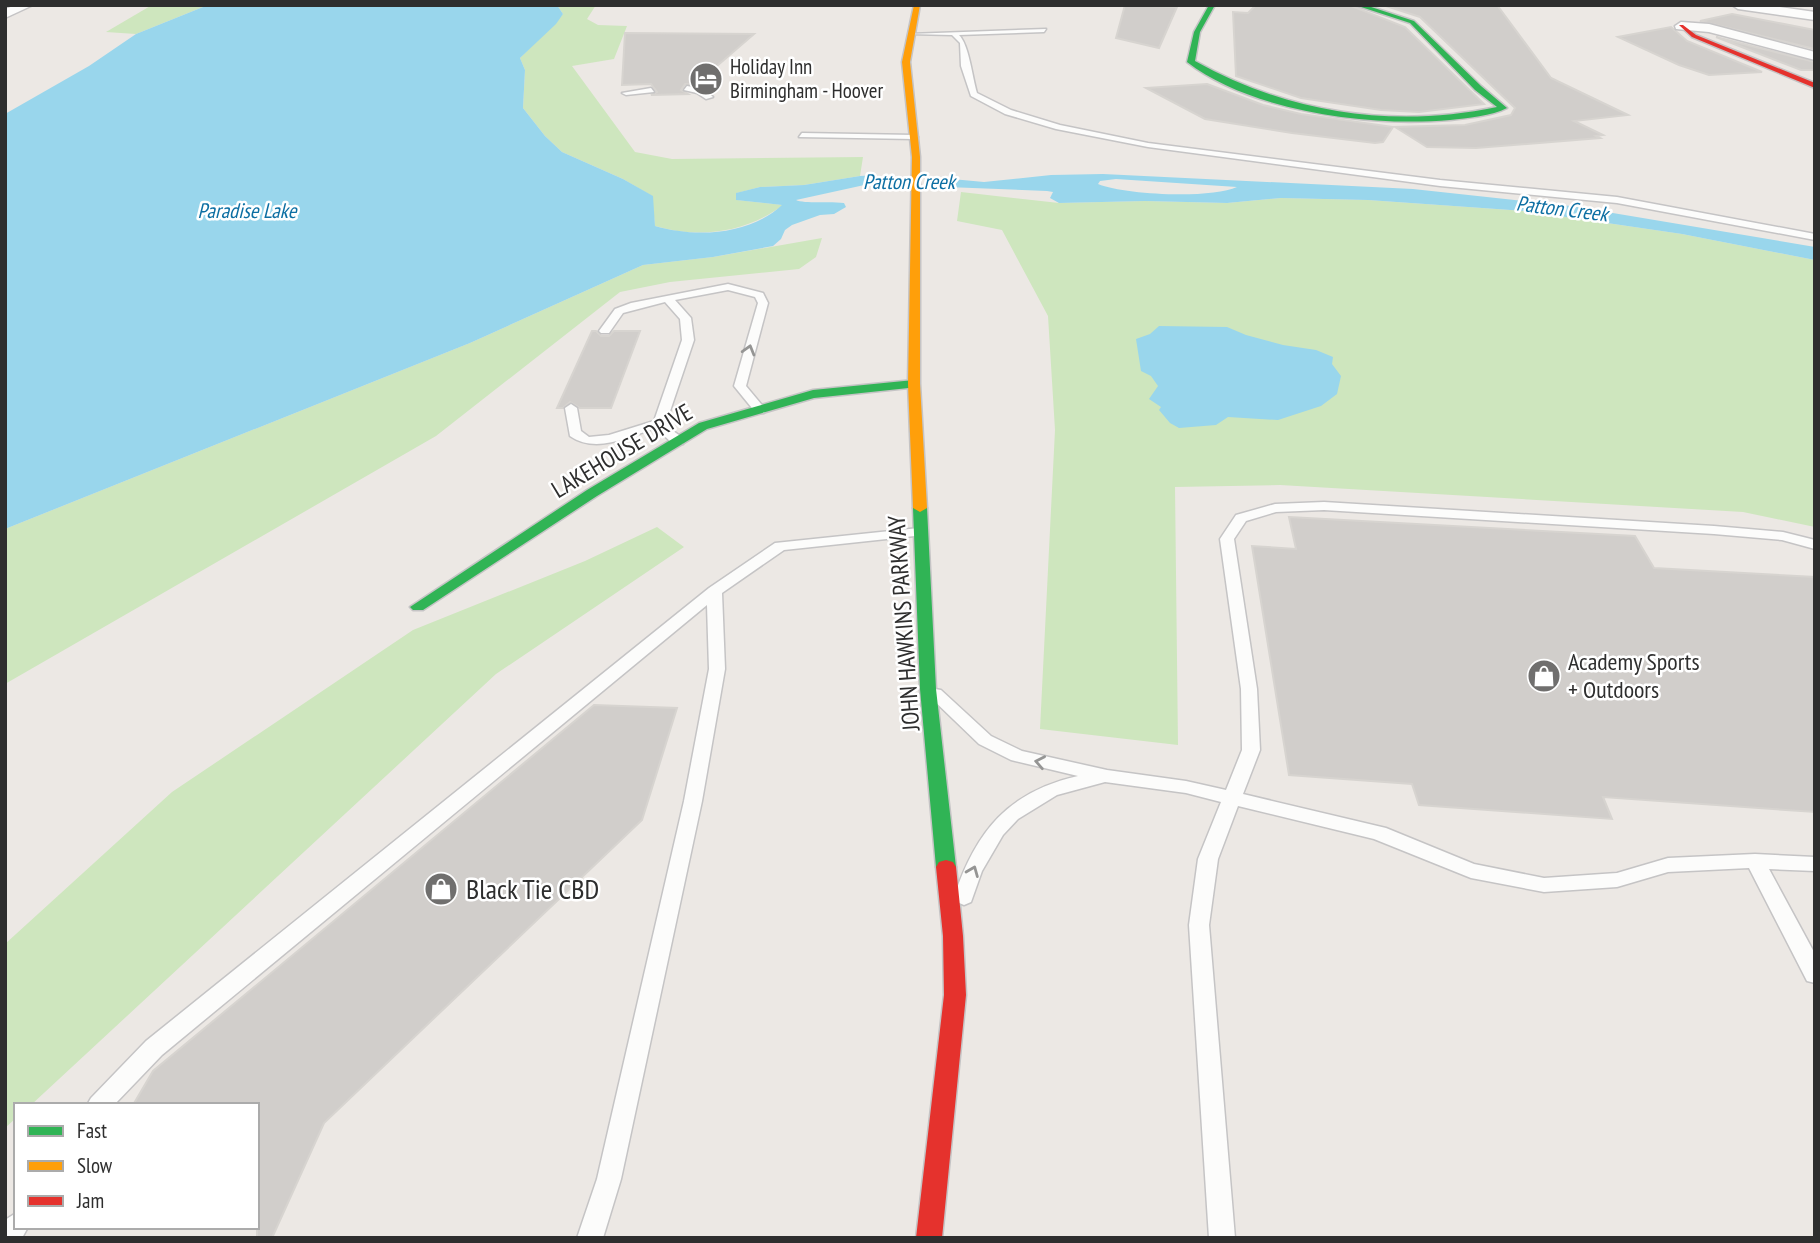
<svg xmlns="http://www.w3.org/2000/svg" width="1820" height="1243" font-family="'PT Sans Narrow',sans-serif">
<style>
.green{fill:#cee6be}
.water{fill:#99d6ec;fill-rule:evenodd}
.pier{fill:#ece8e4}
.building{fill:#d1cecb;stroke:#d7d4d0;stroke-width:2}
.lines{fill:none;stroke-linecap:round;stroke-linejoin:round}
.lane-casing{stroke:#c5c4c5;stroke-width:3}
.street-casing{stroke:#c5c4c5;stroke-width:3}
.fast-casing{stroke:#c5c4c5;stroke-width:3}
.slow-casing{stroke:#c5c4c5;stroke-width:3}
.jam-casing{stroke:#c5c4c5;stroke-width:3}
.lane{fill:#fcfcfb;fill-rule:evenodd}
.street{fill:#fcfcfb;fill-rule:evenodd}
.fast{fill:#30b455;fill-rule:evenodd}
.slow{fill:#ff9f0a;fill-rule:evenodd}
.jam{fill:#e5322d;fill-rule:evenodd}
.oneway{stroke:#959594}
.labels{text-anchor:middle;stroke-width:5;stroke-linejoin:round;paint-order:stroke}
.far-poi-label{font-size:21px;fill:#2e2e2e;stroke:#fff;text-anchor:start}
.far-water-label{font-size:21px;font-style:italic;fill:#0d6fa3;stroke:#fff}
.street-label{font-size:24px;fill:#2e2e2e;stroke:#fff}
.poi-label{font-size:24px;fill:#2e2e2e;stroke:#fff;text-anchor:start}
.near-poi-label{font-size:28px;fill:#2e2e2e;stroke:#fff;text-anchor:start}
</style>
<rect width="100%" height="100%" fill="#ece8e4"/>
<g class="green">
<polygon points="152,5 208,5 136,34 106,32"/>
<path d="M557 5H596L587 19 598 25 627 26 614 59 572 66 635 152 672 159 863 157 860 176 804 185 760 187 737 193V200L783 205C746 233 699 239 655 226L652 196 623 179 562 152 545 136 523 108 525 70 520 58 563 14Z"/>
<polygon points="961,192 1059,203 1145,201 1227,203 1281,198 1368,200 1525,211 1682,234 1815,260 1815,527 1743,512 1280,485 1175,487 1178,745 1040,729 1055,430 1048,316 1002,230 957,221"/>
<polygon points="822,238 816,257 799,269 670,282 620,292 436,436 5,684 5,529 470,343 643,265 713,257"/>
<polygon points="657,527 684,547 496,674 31,1105 16,1105 16,1118 5,1128 5,944 172,792 413,630 585,561"/>
</g>
<g class="water">
<path d="M208 5H557L563 14 556 24 520 58 525 70 523 108 545 136 562 152 623 179 653 196 655 226C696 238 750 235 782 205L736 200V193L760 187 804 185 860 176 898 174 984 182 1051 175 1103 174 1413 189 1571 206 1815 247V260L1682 234 1525 211 1368 200 1281 198 1227 203 1145 201 1059 203 1050 198 1053 192 1047 191 869 184 796 200C804 204 831 201 844 203L846 207 834 214 820 215 792 225 785 230 781 239 773 246 713 257 643 265 470 343 5 529V114L89 66 136 34ZM1116 179 1237 187C1211 199 1125 195 1098 184L1100 181Z"/>
<polygon points="1159,326 1227,327 1246,335 1283,345 1316,350 1333,357 1332,364 1341,376 1337,394 1321,406 1278,420 1228,417 1216,425 1179,428 1170,423 1159,410 1161,407 1149,399 1158,386 1151,376 1141,371 1136,339 1150,334"/>
</g>
<polygon class="pier" points="898,171 942,175 943,190 869,187 870,172"/>
<g class="building">
<polygon points="1125,5 1177,7 1159,48 1116,38"/>
<polygon points="1256,5 1349,5 1405,27 1484,104 1419,112 1381,110 1301,98 1236,76 1233,12 1248,13"/>
<polygon points="1383,5 1497,5 1551,78 1628,115 1574,121 1603,135 1596,136 1600,138 1476,148 1427,147 1395,127 1465,125 1511,115 1515,108 1420,17"/>
<polygon points="1732,14 1815,30 1815,49 1700,21"/>
<polygon points="1671,27 1687,41 1762,72 1709,75 1679,65 1618,37"/>
<polygon points="625,33 754,34 696,84 685,84 681,90 688,94 651,95 657,92 651,84 622,85"/>
<polygon points="1716,37 1815,62 1815,70 1801,70"/>
<polygon points="1207,84 1263,105 1301,114 1393,127 1383,142 1375,143 1292,133 1205,119 1146,88"/>
<polygon points="592,331 596,331 601,336 609,336 614,331 640,331 611,408 580,408 570,402 563,408 557,408"/>
<polygon points="1289,517 1635,536 1654,568 1815,577 1815,812 1603,797 1612,819 1419,805 1412,784 1289,775 1252,546 1296,549"/>
<polygon points="594,705 677,708 642,820 324,1123 272,1238 257,1238 257,1105 133,1105 153,1071"/>
</g>
<g class="lines">
<defs>
<g id="lane">
<path d="M1046 29 1044 32 959 35C969 45 972 76 977 93L1011 110 1060 125 1148 143 1440 180 1617 197 1815 234V240L1617 203 1440 186 1148 147 1056 129 1005 114 971 96 961 66 960 43 952 35 909 34Z"/>
<polygon points="687,86 703,89 713,97 706,99 697,93 684,90"/>
<polygon points="651,88 654,92 626,95 622,93"/>
<polygon points="802,133 914,135 918,137 914,139 799,137"/>
<path d="M728 284 763 293 768 303 746 386 766 410 764 413H756L734 386 758 303 755 297 728 290 675 300 691 318 694 340 666 423 669 428 683 438V444H673L656 428C628 437 596 454 570 436L565 408 571 404 577 408 581 431 589 437 609 435 654 421 682 340 680 319 665 302 623 313 609 333H601L599 331 615 309 631 303Z"/>
<path d="M1324 502 1714 526 1783 532 1815 540V549L1782 540 1714 534 1324 510 1276 512 1246 521 1234 539 1257 689 1260 750 1243 794 1386 828 1474 864 1544 878 1617 873 1668 858 1755 854 1815 857V871L1769 869 1815 954V983L1807 981 1749 868 1668 872 1617 887 1544 892 1471 878 1374 839 1238 806 1218 859 1209 925 1235 1238H1209L1189 925 1198 859 1221 802 1186 793 1105 782 1057 795 1018 819 1003 835 982 871 971 902 964 905 957 902 954 897C976 831 1008 792 1078 776L1011 760 979 744 927 694 935 689 941 690 991 736 1022 751 1107 770 1186 781 1226 790 1242 750 1241 689 1220 539 1236 515 1275 504Z"/>
<polygon points="919,528 926,532 924,535 784,550 722,593 725,669 702,801 621,1179 603,1238 577,1238 597,1179 684,801 709,669 707,605 162,1055 114,1105 87,1105 91,1098 146,1041 709,588 775,543"/>
<polygon points="16,1213 16,1227 28,1227 22,1238 5,1238 5,1220"/>
</g>
<g id="street">
<polygon points="16,5 33,5 5,18 5,9"/>
<polygon points="1732,5 1766,5 1815,12 1815,20 1738,9"/>
<polygon points="1681,22 1709,24 1815,52 1815,60 1709,32 1676,29 1675,26"/>
</g>
<g id="fast">
<path d="M1209 5H1215L1200 32 1195 61C1288 113 1393 129 1497 107L1475 90 1410 23 1355 5H1365L1414 21 1481 86 1507 108C1492 116 1467 118 1450 120 1371 127 1252 112 1187 62L1194 32Z"/>
<polygon points="914,380 918,381 918,387 814,398 707,429 597,496 423,610 413,610 410,607 587,490 699,423 813,390"/>
<polygon points="920,504 927,508 936,689 956,867 953,872 946,874 939,872 936,867 920,689 913,508"/>
</g>
<polygon id="slow" points="914,5 920,5 910,62 920,157 920,384 927,508 920,512 913,508 908,384 912,157 902,62"/>
<g id="jam">
<polygon points="1679,25 1683,25 1696,35 1815,83 1815,88 1692,37"/>
<polygon points="946,860 953,862 956,867 963,936 966,995 942,1238 916,1238 944,995 943,936 936,867 939,862"/>
</g>
</defs>
<use href="#lane" class="lane-casing"/>
<use href="#street" class="street-casing"/>
<use href="#fast" class="fast-casing"/>
<use href="#slow" class="slow-casing"/>
<use href="#jam" class="jam-casing"/>
<use href="#lane" class="lane"/>
<use href="#street" class="street"/>
<use href="#fast" class="fast"/>
<use href="#slow" class="slow"/>
<use href="#jam" class="jam"/>
</g>
<defs><path id="oneway-chevron" d="M-2-3.5L2.5 0L-2 3.5" fill="none" stroke-width="1.6" stroke-linecap="round" stroke-linejoin="round" transform="scale(1.75)"/></defs>
<g class="oneway">
<use href="#oneway-chevron" transform="translate(749 350) rotate(-74)"/>
<use href="#oneway-chevron" transform="translate(1040 762) rotate(-169)"/>
<use href="#oneway-chevron" transform="translate(973 871) rotate(-68)"/>
</g>
<defs>
<symbol id="hotel-disc" viewBox="-11 -11 22 22"><circle r="9.5" fill="#706f6e" stroke="#fff"/><path d="M-6-4.5h1.5V1H6V5H4.5V3h-9V5H-6ZM-4 0a1.8 1.8 0 1 1 3.6 0ZM.5 0V-2.5h3Q6-2.5 6 0Z" fill="#fff"/></symbol>
<symbol id="shop-disc" viewBox="-11 -11 22 22"><circle r="9.5" fill="#706f6e" stroke="#fff"/><path d="M-5-2.5h2.3a2.7 3.5 0 0 1 5.4 0H5L5.5 6h-11ZM-1.5-2.5h3a1.5 2.3 0 0 0-3 0Z" fill="#fff"/></symbol>
</defs>
<g fill-rule="evenodd">
<use href="#hotel-disc" x="687" y="60" width="38" height="38"/>
<use href="#shop-disc" x="1525" y="657" width="38" height="38"/>
<use href="#shop-disc" x="422" y="870" width="38" height="38"/>
</g>
<g class="labels">
<g class="far-poi-label">
<text x="730" y="74">Holiday Inn<tspan x="730" dy="24">Birmingham - Hoover</tspan></text>
</g>
<g class="far-water-label">
<text x="909" y="189">Patton Creek</text>
<text transform="translate(1562 209) rotate(7)" y="7">Patton Creek</text>
<text x="247" y="218">Paradise Lake</text>
</g>
<g class="street-label">
<text transform="translate(622 451) rotate(-31)" y="8">LAKEHOUSE DRIVE</text>
<text transform="translate(904 623) rotate(-94)" y="8">JOHN HAWKINS PARKWAY</text>
</g>
<g class="poi-label">
<text x="1568" y="670">Academy Sports<tspan x="1568" dy="28">+ Outdoors</tspan></text>
</g>
<g class="near-poi-label">
<text x="466" y="899">Black Tie CBD</text>
</g>
</g>
<rect width="1820" height="1243" fill="none" stroke="#2e2e2e" stroke-width="14"/>
<rect x="14" y="1103" width="245" height="126" fill="#ffffff" stroke="#ababab" stroke-width="2"/>
<rect x="28" y="1126" width="35" height="10" fill="#30b455" stroke="#ababab" stroke-width="2"/>
<text x="77" y="1138" font-size="21" fill="#2e2e2e">Fast</text>
<rect x="28" y="1161" width="35" height="10" fill="#ff9f0a" stroke="#ababab" stroke-width="2"/>
<text x="77" y="1173" font-size="21" fill="#2e2e2e">Slow</text>
<rect x="28" y="1196" width="35" height="10" fill="#e5322d" stroke="#ababab" stroke-width="2"/>
<text x="77" y="1208" font-size="21" fill="#2e2e2e">Jam</text>
</svg>
